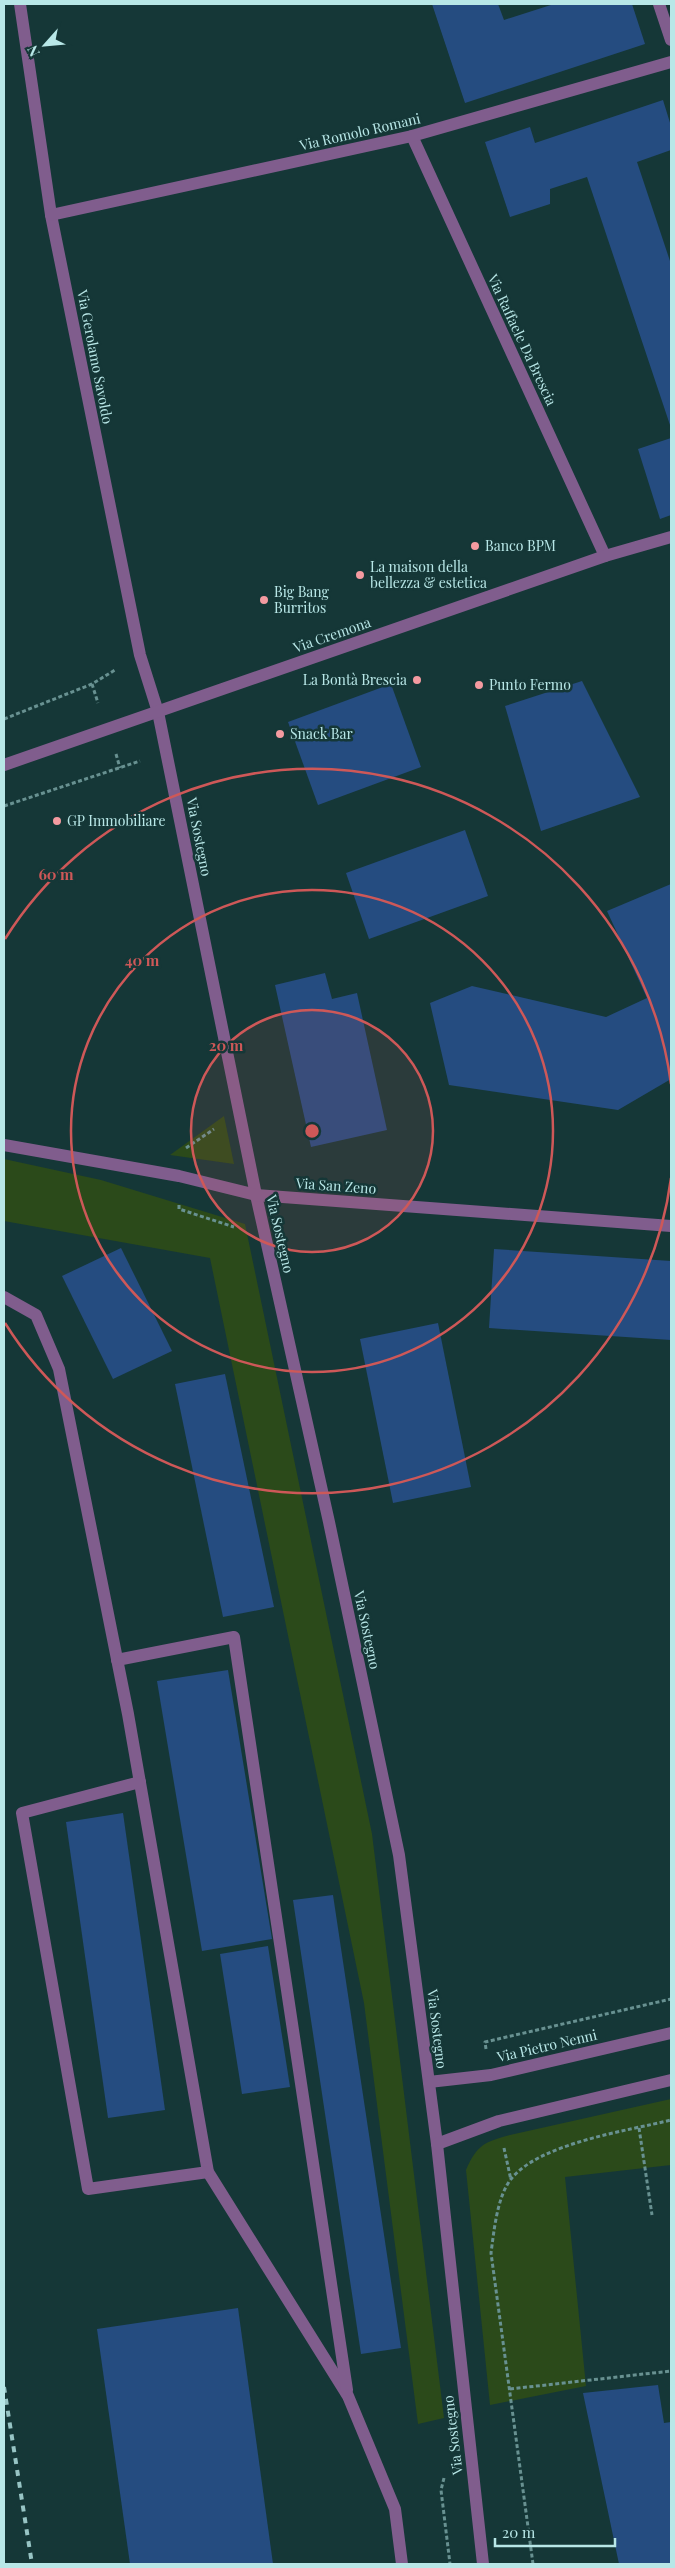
<svg xmlns="http://www.w3.org/2000/svg" width="675" height="2568" font-family="'Playfair Display',serif">
<style>
.green{fill:#2b4a1a}
.building{fill:#254c80}
.lines{fill:none;stroke-linecap:round;stroke-linejoin:round}
.path{stroke:#689191;stroke-width:3;stroke-dasharray:4 2.5;stroke-linecap:butt}
.lane{stroke:#805d8d;stroke-width:12}
.street{stroke:#805d8d;stroke-width:12}
.rail{stroke:#97c4c4;stroke-width:4;stroke-dasharray:6 6;stroke-linecap:butt}
.ring{fill:none;stroke:#ce5858;stroke-width:2.5}
.poi-dot{fill:#f49aa0;stroke:#153737;stroke-width:2}
.labels{text-anchor:middle;stroke-width:5;stroke-linejoin:round;paint-order:stroke}
.street-label{font-size:14px;fill:#b8e7e7;stroke:#153737}
.poi-label{font-size:14px;fill:#b8e7e7;stroke:#153737;text-anchor:start}
.centre{fill:#ce5858;stroke:#153737;stroke-width:2.5}
.ring-label{font-size:15px;text-anchor:middle;font-weight:bold;fill:#ce5858;stroke:#153737;stroke-width:5;stroke-linejoin:round;paint-order:stroke}
</style>
<rect width="100%" height="100%" fill="#153737"/>
<g class="green">
<polygon points="224,1116 234,1164 170,1155"/>
<polygon points="4,1159 101,1180 245,1224 372,1834 444,2418 418,2424 364,2003 210,1258 4,1221"/>
<path d="M671 2099V2165L565 2177 586 2386 490 2405 466 2170C477 2145 484 2142 510 2135Z"/>
</g>
<g class="building">
<polygon points="432,4 498,4 504,20 554,4 632,4 645,44 465,103"/>
<polygon points="663,100 671,126 671,150 637,162 671,264 671,428 587,177 550,189 550,204 510,217 485,142 530,127 535,143"/>
<polygon points="671,438 671,515 660,519 638,449"/>
<polygon points="582,681 640,797 541,831 505,706"/>
<polygon points="391,684 421,767 318,805 288,722"/>
<polygon points="465,830 488,896 369,939 346,873"/>
<polygon points="671,884 671,1079 618,1110 449,1085 430,1003 472,986 606,1017 647,998 607,911"/>
<polygon points="325,973 332,999 357,993 387,1130 311,1147 275,985"/>
<polygon points="121,1248 172,1351 113,1379 62,1276"/>
<polygon points="494,1249 671,1261 671,1340 489,1328"/>
<polygon points="438,1323 471,1487 393,1503 360,1339"/>
<polygon points="225,1374 274,1607 223,1617 175,1384"/>
<polygon points="228,1670 272,1939 202,1951 157,1681"/>
<polygon points="123,1813 165,2110 108,2118 66,1822"/>
<polygon points="333,1895 401,2348 361,2354 293,1900"/>
<polygon points="268,1946 290,2087 242,2094 220,1954"/>
<polygon points="238,2308 273,2564 130,2564 97,2329"/>
<polygon points="658,2385 664,2423 671,2422 671,2564 619,2564 583,2393"/>
</g>
<g class="lines">
<g class="path">
<polyline points="92,684 98,703"/>
<polyline points="4,719 92,684 115,670"/>
<polyline points="116,754 120,768"/>
<polyline points="4,806 140,761"/>
<polyline points="186,1148 214,1129"/>
<polyline points="179,1205 179,1209 234,1227"/>
<polyline points="486,2049 485,2042 671,1999"/>
<polyline points="639,2128 652,2215"/>
<polyline points="504,2148 511,2180"/>
<polyline points="510,2389 671,2371"/>
<polyline points="444,2478 441,2490 450,2564"/>
<path d="M533 2564 491 2253C494 2231 497 2197 511 2179 540 2143 627 2131 671 2120"/>
</g>
<g class="lane">
<polyline points="4,1297 36,1315 59,1369 128,1714 208,2172 348,2396 395,2509 402,2564"/>
<polyline points="117,1660 234,1637 347,2390"/>
<polyline points="140,1782 22,1813 88,2189 208,2172"/>
</g>
<g class="street">
<polyline points="20,4 51,215 140,655 158,712 256,1195 329,1522 399,1855 437,2144 483,2564"/>
<polyline points="659,4 671,40"/>
<polyline points="412,136 605,556"/>
<polyline points="51,215 412,136 671,62"/>
<polyline points="4,765 605,556 671,537"/>
<polyline points="4,1145 179,1176 256,1195 671,1226"/>
<polyline points="429,2082 491,2075 671,2033"/>
<polyline points="437,2144 499,2121 671,2080"/>
</g>
<polyline class="rail" points="4,2387 32,2564"/>
</g>
<circle cx="312" cy="1131" r="121" fill="#ce5858" fill-opacity=".12"/>
<g class="ring">
<circle cx="312" cy="1131" r="121"/>
<circle cx="312" cy="1131" r="241"/>
<path d="M671 1178A362 362 0 0 1 5 1323M5 939A362 362 0 0 1 671 1084"/>
</g>
<g class="poi-dot">
<circle cx="475" cy="546" r="5"/>
<circle cx="360" cy="575" r="5"/>
<circle cx="264" cy="600" r="5"/>
<circle cx="417" cy="680" r="5"/>
<circle cx="479" cy="685" r="5"/>
<circle cx="280" cy="734" r="5"/>
<circle cx="57" cy="821" r="5"/>
</g>
<g class="labels">
<g class="street-label">
<text transform="translate(360 132) rotate(-13)" y="5">Via Romolo Romani</text>
<text transform="translate(522 340) rotate(65)" y="5">Via Raffaele Da Brescia</text>
<text transform="translate(95 357) rotate(79)" y="5">Via Gerolamo Savoldo</text>
<text transform="translate(332 635) rotate(-19)" y="5">Via Cremona</text>
<text transform="translate(199 837) rotate(79)" y="5">Via Sostegno</text>
<text transform="translate(336 1186) rotate(4)" y="5">Via San Zeno</text>
<text transform="translate(280 1234) rotate(77)" y="5">Via Sostegno</text>
<text transform="translate(367 1630) rotate(78)" y="5">Via Sostegno</text>
<text transform="translate(437 2029) rotate(83)" y="5">Via Sostegno</text>
<text transform="translate(547 2046) rotate(-13)" y="5">Via Pietro Nenni</text>
<text transform="translate(453 2435) rotate(-97)" y="5">Via Sostegno</text>
</g>
<g class="poi-label">
<text x="485" y="551">Banco BPM</text>
<text x="370" y="572">La maison della<tspan x="370" dy="16">bellezza &amp; estetica</tspan></text>
<text x="274" y="597">Big Bang<tspan x="274" dy="16">Burritos</tspan></text>
<text x="407" y="685" text-anchor="end">La Bontà Brescia</text>
<text x="489" y="690">Punto Fermo</text>
<text x="290" y="739">Snack Bar</text>
<text x="67" y="826">GP Immobiliare</text>
</g>
</g>
<circle cx="312" cy="1131" r="8" class="centre"/>
<g class="ring-label">
<text x="56" y="880">60 m</text>
<text x="142" y="966">40 m</text>
<text x="226" y="1051">20 m</text>
</g>
<rect width="675" height="2568" fill="none" stroke="#b8e7e7" stroke-width="10"/>
<g transform="translate(45 45) rotate(243)" stroke="#153737" stroke-width="4" paint-order="stroke">
<path d="M0-4L9 19L0 12L-9 19Z" fill="#b8e7e7"/>
<text y="-8" font-size="14" font-weight="bold" text-anchor="middle" fill="#b8e7e7">N</text>
</g>
<path d="M495 2538v8h120v-8" fill="none" stroke="#b8e7e7" stroke-width="2.5"/>
<text x="502" y="2538" font-size="15" fill="#b8e7e7" stroke="#153737" stroke-width="4" paint-order="stroke">20 m</text>
</svg>
